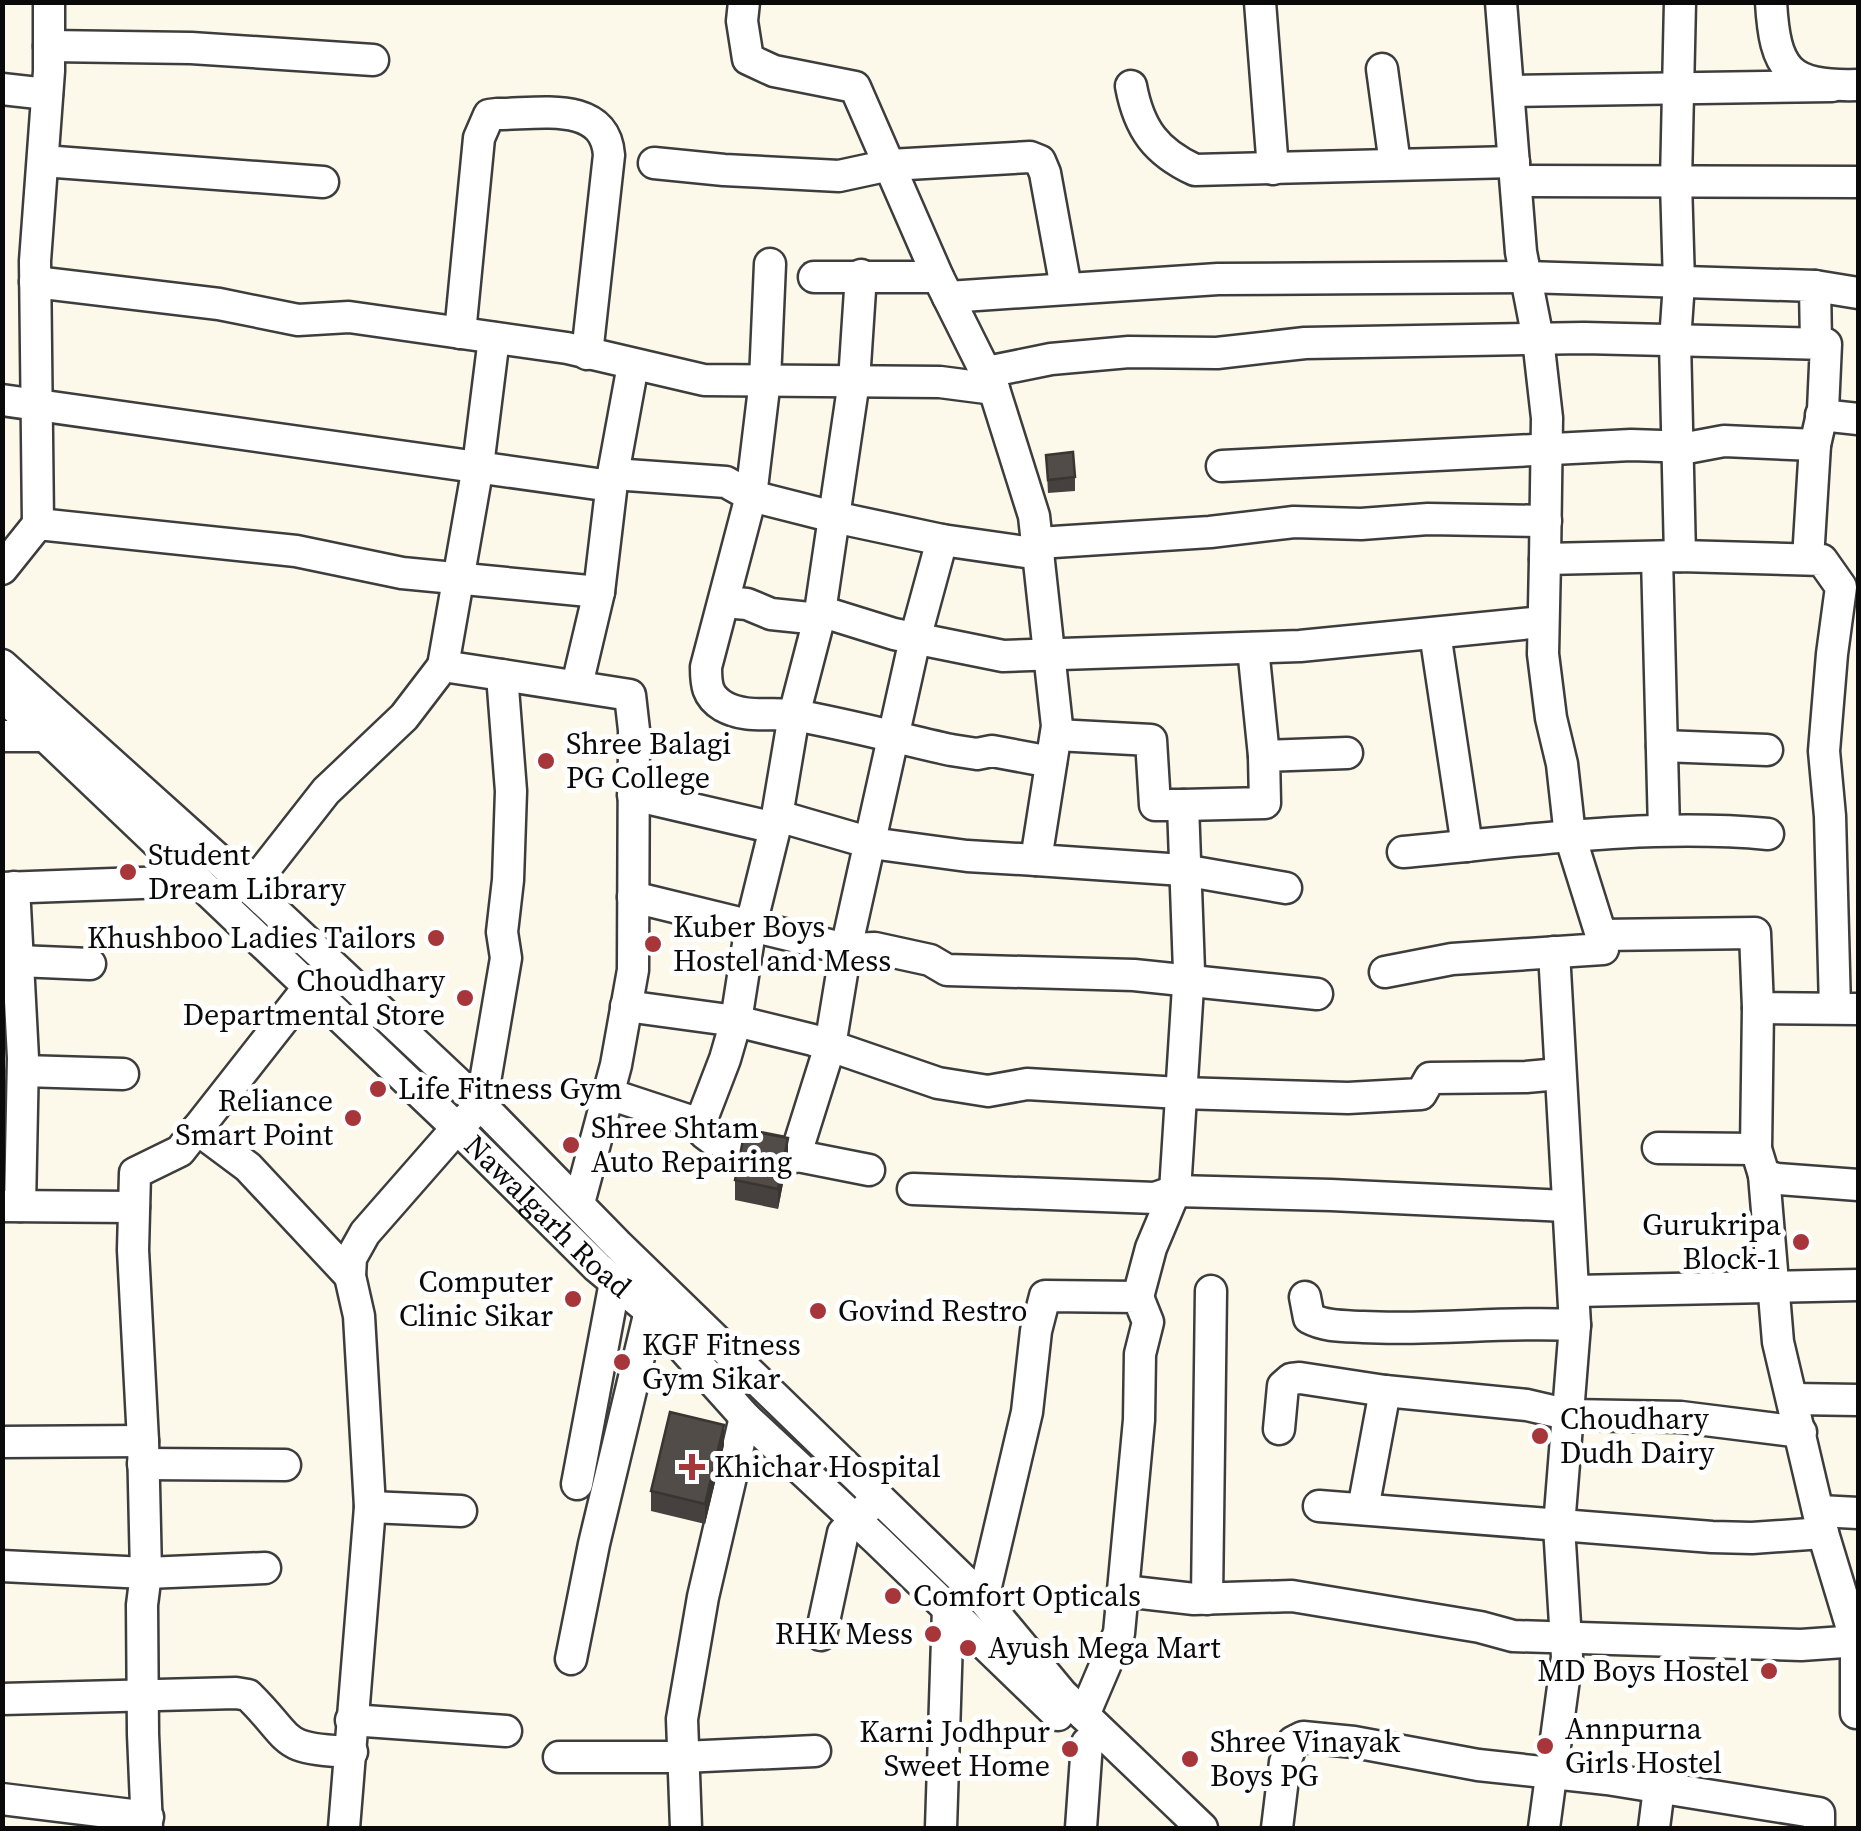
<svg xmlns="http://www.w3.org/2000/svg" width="1861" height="1831" font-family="'Source Serif 4',serif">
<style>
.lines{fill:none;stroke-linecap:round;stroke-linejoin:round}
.minor-casing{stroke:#3d3d3d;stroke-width:35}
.minor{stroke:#fff;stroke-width:30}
.wall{fill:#46413e}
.shaded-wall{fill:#393532}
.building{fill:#514c48;stroke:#393532;stroke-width:2.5}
.poi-dot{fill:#a7363a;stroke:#fff;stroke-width:4}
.labels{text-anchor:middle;stroke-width:10;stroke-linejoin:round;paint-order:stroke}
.poi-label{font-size:30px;fill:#0a0a0a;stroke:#fff;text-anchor:start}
.street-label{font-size:30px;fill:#0a0a0a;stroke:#fff}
</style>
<rect width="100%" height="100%" fill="#fcf9ea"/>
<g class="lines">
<defs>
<g id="minor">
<polyline points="744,2 742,21 748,59 774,71 855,87 938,277 994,389 1034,516 1057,726 1036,860 1183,870 1286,888"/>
<polyline points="1260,2 1273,169"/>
<polyline points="1501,2 1521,252 1538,339 1547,418 1545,559"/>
<path d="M1771 2C1775 70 1788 87 1858 85"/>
<polyline points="49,46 191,48 373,60"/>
<polyline points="1382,69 1395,164"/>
<path d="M1131 86C1139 129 1156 152 1195 170L1514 162"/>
<polyline points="2,89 47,94"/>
<polyline points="1510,91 1832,86"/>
<polyline points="43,161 323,182"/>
<polyline points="654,163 724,170 839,176 890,165 1030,157 1040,161 1045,173 1066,288"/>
<polyline points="1516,181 1858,182"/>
<path d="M770 264 765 380 751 496 706 667C706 685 707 696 723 706 748 720 773 711 799 716 850 725 901 739 951 750L977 754 992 751 1051 762"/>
<polyline points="814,277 938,277"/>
<polyline points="35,282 219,304 298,320 349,317 567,348 704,380 940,382 994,389"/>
<polyline points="1815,286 1858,293"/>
<polyline points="948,297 1218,279 1526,277 1815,286 1816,344"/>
<path d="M460 333 479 138 489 115 497 114C539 114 605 100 609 155L587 354"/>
<polyline points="987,372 1051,359 1129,352 1217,353 1305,343 1584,338 1826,344 1823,410 1815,445 1808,559"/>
<polyline points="2,400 611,486"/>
<polyline points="1821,415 1858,419"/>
<polyline points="1222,466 1631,445 1692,447 1724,441 1815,445"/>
<polyline points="613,474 726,482 751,496 834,517 942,540 1039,554"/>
<polyline points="38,524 35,261 49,71 49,2"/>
<polyline points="1038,543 1210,532 1294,522 1361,524 1428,519 1546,521"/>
<polyline points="1680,556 1675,341 1679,283 1676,182 1680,2"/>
<polyline points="1657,557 1664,830"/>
<polyline points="2,569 38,524 296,551 402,573 599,592"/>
<polyline points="724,602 747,604 771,614 819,619"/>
<polyline points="820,611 894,634 1003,656 1300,646 1542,622"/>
<polyline points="1435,633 1467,846"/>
<polyline points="1253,648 1264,756"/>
<polyline points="2,665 250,888 481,1105 617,1244 983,1599 1062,1694 1202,1828"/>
<polyline points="502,675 630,695 634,730 633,970 616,1065 579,1203"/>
<polyline points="577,685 599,592 613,474 633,365"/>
<path id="s1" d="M2 695 457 1128 597 1267 650 1311 745 1417 877 1540 1058 1715"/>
<polyline points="1056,735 1151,740 1155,805 1183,805 1189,971 1175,1191 1151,1248 1138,1297"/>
<polyline points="2,736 46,736"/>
<polyline points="1662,746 1767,750"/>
<polyline points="633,795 775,828"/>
<polyline points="1183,805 1265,803 1264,756 1347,753"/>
<polyline points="778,816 871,843 967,856 1036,860"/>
<path d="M1403 852C1525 841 1646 823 1768 834"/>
<polyline points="14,887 23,1058 20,1206"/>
<polyline points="2,888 196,881"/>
<polyline points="250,888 326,791 404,717 443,666"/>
<polyline points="633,897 846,949 875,948 930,960 947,970 1134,975 1317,994"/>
<polyline points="1554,952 1575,1325"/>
<polyline points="18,961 90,964"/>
<polyline points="1385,972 1452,959 1603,949 1601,935"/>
<polyline points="626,1006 736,1021 813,1040 938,1083 988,1091 1027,1084 1180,1093 1348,1098 1421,1094 1430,1078 1526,1077 1559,1074"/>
<polyline points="1758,1008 1756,1149 1764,1175 1777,1179 1858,1185"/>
<polyline points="1835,1009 1830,816 1824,751 1832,654 1841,587 1822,560 1680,556 1545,559 1543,654 1551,718 1562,764 1570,836 1601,935 1755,933 1758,1008 1858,1009"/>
<polyline points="23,1071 123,1074"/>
<polyline points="609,1094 700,1124 704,1133 712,1139 869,1170"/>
<polyline points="700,1124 725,1059 736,1021 751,925 775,828 794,715 819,619 854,381 861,275"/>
<polyline points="197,1129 248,1167 350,1276"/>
<polyline points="1658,1148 1756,1149"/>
<polyline points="795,1157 830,1046 846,949 915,639 942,540"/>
<polyline points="1764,1175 1778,1342 1823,1533 1856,1642 1856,1713"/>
<polyline points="913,1189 1155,1198 1175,1191 1331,1195 1566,1206"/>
<polyline points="2,1206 134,1207"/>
<polyline points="1575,1291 1858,1285"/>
<path d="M1305 1297 1309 1318C1326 1327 1344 1326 1363 1327 1434 1331 1504 1321 1575 1325L1559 1526 1567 1657 1544 1828"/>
<polyline points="1793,1399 1858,1400"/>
<polyline points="1279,1429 1283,1386 1291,1379 1300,1378 1385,1391 1527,1405 1570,1415 1681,1417 1801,1432"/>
<polyline points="2,1442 143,1441"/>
<polyline points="143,1464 285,1465"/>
<polyline points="577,1484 615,1282"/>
<polyline points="1319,1506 1712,1537 1752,1538 1823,1533"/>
<polyline points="370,1507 461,1511"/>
<polyline points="1363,1509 1385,1391"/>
<polyline points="1819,1511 1858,1513"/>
<polyline points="2,1566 146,1573 265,1568"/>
<polyline points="1124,1591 1194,1599 1292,1596 1480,1627 1513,1636 1801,1645 1858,1641"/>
<polyline points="983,1599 1027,1412 1036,1331 1045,1296 1138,1297 1148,1322 1140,1354 1139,1420 1119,1633 1084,1715"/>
<polyline points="1207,1599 1211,1291"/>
<polyline points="821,1635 843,1533 868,1507"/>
<polyline points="571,1659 594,1544 650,1311"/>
<path d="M2 1699 236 1693 248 1695C295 1741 277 1749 352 1752"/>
<polyline points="351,1720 506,1731"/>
<polyline points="559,1757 683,1757 815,1751"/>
<polyline points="2,1799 148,1817"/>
<polyline points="147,1828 143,1734 142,1605 146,1573 143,1441 133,1250 135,1173 180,1151 308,988"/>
<polyline points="344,1828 370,1507 359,1316 350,1276 351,1258 365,1233 457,1128 481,1105 506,958 502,932 508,880 511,791 502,675 443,666 478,466 494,338"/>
<polyline points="686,1828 682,1719 703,1597 745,1417"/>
<polyline points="941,1828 948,1608"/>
<polyline points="1081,1828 1087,1743"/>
<polyline points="1277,1828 1285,1762 1293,1742 1303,1737 1354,1742 1478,1765 1607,1779 1819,1813 1819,1828"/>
<polyline points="1654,1828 1659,1788"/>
</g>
</defs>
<use href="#minor" class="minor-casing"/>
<use href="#minor" class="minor"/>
</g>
<g class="wall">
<polygon points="1046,455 1075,477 1075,491 1048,493"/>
<polygon points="788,1158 778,1209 735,1200 735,1180"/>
<polygon points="724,1445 705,1524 651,1511 651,1491"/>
</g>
<g class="shaded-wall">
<polygon points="788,1138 788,1158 778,1209 778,1189"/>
<polygon points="724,1425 724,1445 705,1524 705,1504"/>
</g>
<g class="building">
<polygon points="1073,452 1075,477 1048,480 1046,455"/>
<polygon points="745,1130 788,1138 778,1189 735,1180"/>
<polygon points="670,1412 724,1425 705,1504 651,1491"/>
</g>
<g class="poi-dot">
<circle cx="546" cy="761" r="10"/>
<circle cx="128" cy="872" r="10"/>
<circle cx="436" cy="938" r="10"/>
<circle cx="653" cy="944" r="10"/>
<circle cx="465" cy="998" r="10"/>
<circle cx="378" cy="1089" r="10"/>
<circle cx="353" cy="1118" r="10"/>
<circle cx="571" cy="1145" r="10"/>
<circle cx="1801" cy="1242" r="10"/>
<circle cx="573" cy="1299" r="10"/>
<circle cx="818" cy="1311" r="10"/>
<circle cx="622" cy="1362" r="10"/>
<circle cx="1540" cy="1436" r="10"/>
<path d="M687 1452h10v10h10v10h-10v10h-10v-10h-10v-10h10z"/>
<circle cx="893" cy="1596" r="10"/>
<circle cx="933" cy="1634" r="10"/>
<circle cx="968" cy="1648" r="10"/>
<circle cx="1769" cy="1671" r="10"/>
<circle cx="1545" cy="1746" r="10"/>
<circle cx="1070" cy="1749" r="10"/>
<circle cx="1190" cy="1759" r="10"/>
</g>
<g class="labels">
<g class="poi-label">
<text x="566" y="754">Shree Balagi<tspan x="566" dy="34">PG College</tspan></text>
<text x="148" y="865">Student<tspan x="148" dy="34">Dream Library</tspan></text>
<text x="673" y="937">Kuber Boys<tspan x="673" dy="34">Hostel and Mess</tspan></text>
<text x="416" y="948" text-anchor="end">Khushboo Ladies Tailors</text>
<text x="445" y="991" text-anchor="end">Choudhary<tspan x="445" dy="34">Departmental Store</tspan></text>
<text x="398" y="1099">Life Fitness Gym</text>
<text x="333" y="1111" text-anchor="end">Reliance<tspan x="333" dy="34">Smart Point</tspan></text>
<text x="591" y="1138">Shree Shtam<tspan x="591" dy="34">Auto Repairing</tspan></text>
<text x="1781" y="1235" text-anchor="end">Gurukripa<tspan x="1781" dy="34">Block-1</tspan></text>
<text x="553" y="1292" text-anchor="end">Computer<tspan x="553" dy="34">Clinic Sikar</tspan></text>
<text x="838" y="1321">Govind Restro</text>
<text x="642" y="1355">KGF Fitness<tspan x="642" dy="34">Gym Sikar</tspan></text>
<text x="1560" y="1429">Choudhary<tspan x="1560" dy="34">Dudh Dairy</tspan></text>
<text x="714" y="1477">Khichar Hospital</text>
<text x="913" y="1606">Comfort Opticals</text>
<text x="913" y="1644" text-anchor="end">RHK Mess</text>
<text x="988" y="1658">Ayush Mega Mart</text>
<text x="1749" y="1681" text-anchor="end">MD Boys Hostel</text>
<text x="1565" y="1739">Annpurna<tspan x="1565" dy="34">Girls Hostel</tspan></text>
<text x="1050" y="1742" text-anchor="end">Karni Jodhpur<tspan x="1050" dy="34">Sweet Home</tspan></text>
<text x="1210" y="1752">Shree Vinayak<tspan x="1210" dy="34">Boys PG</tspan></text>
</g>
<g class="street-label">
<text dy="10" stroke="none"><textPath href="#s1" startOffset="755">Nawalgarh Road</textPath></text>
</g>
</g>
<rect width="1861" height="1831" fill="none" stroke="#0a0a0a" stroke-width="10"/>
</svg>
